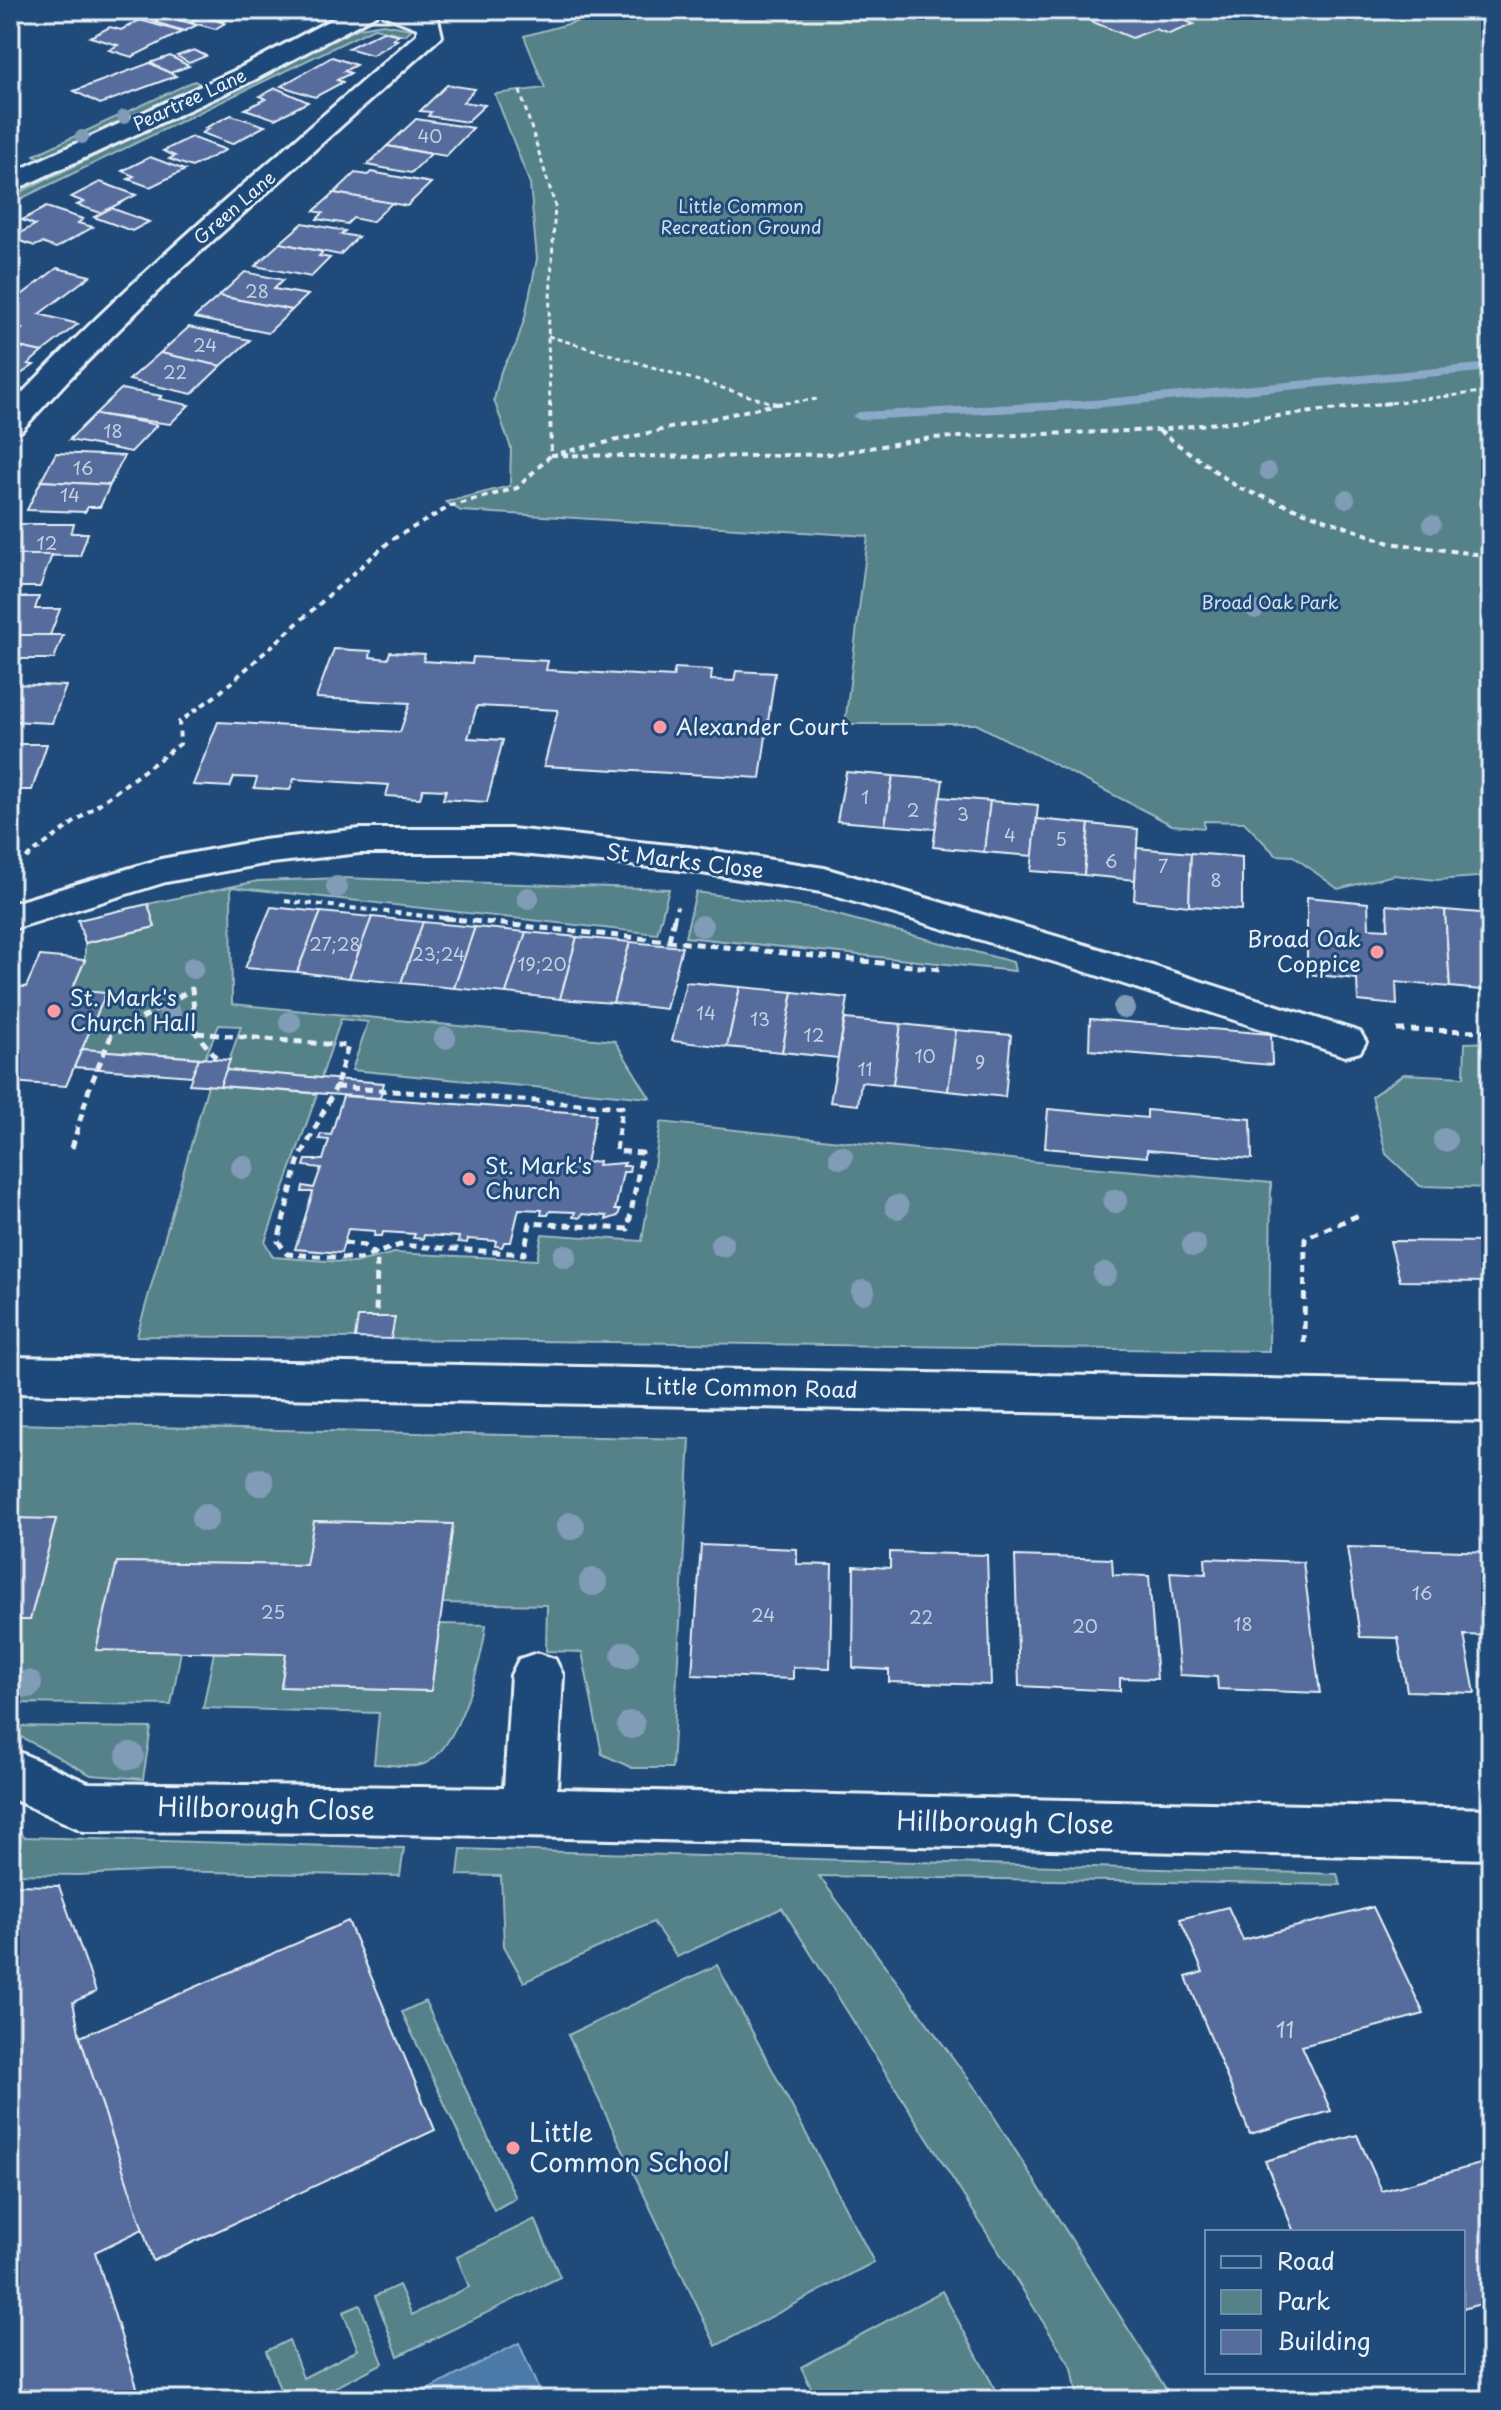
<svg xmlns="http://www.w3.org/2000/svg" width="1501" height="2410" font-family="'Playpen Sans',sans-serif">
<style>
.green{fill:#558189;stroke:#9eb9c0;stroke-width:2}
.water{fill:#4c7aa8;stroke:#8aaac8;stroke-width:2}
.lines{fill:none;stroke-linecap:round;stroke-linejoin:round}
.stream{fill:#8aaac8;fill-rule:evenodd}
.building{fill:#566c9c;stroke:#e8f1f8;stroke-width:2}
.minor-casing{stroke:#e8f1f8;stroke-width:6}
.highway-casing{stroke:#e8f1f8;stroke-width:6}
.path-far2{stroke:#e8f1f8;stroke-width:3;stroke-dasharray:5 4;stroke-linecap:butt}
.path-far1{stroke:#e8f1f8;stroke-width:4;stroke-dasharray:6 5;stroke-linecap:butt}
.path{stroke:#e8f1f8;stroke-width:5;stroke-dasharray:8 6;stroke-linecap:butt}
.minor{fill:#1f4a7a;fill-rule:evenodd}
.highway{fill:#1f4a7a;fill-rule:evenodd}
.tree{fill:#819cb6}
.poi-dot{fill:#ff9aa2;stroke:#1f4a7a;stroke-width:3}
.labels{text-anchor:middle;stroke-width:6;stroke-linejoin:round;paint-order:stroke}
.far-street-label{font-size:18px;fill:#e8f1f8;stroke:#1f4a7a}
.number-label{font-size:18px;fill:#c4d0e1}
.far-park-label{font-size:18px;fill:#d2e0e7;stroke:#1f4a7a}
.poi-label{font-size:22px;fill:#e8f1f8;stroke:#1f4a7a;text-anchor:start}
.street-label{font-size:22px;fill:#e8f1f8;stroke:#1f4a7a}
.near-number-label{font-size:22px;fill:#c4d0e1}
.near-street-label{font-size:26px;fill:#e8f1f8;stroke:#1f4a7a}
.near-poi-label{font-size:26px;fill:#e8f1f8;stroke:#1f4a7a;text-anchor:start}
</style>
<rect width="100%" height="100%" fill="#1f4a7a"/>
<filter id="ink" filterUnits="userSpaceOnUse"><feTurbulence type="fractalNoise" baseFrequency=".0125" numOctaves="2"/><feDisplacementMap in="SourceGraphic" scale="16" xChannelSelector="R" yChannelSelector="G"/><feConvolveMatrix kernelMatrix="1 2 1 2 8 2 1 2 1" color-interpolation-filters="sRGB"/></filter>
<g filter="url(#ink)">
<g class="green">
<polygon points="620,10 1491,10 1491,876 1436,880 1394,875 1338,889 1293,856 1276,855 1244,822 1204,821 1204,828 1172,825 976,724 845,724 868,536 461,511 446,502 510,486 511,448 494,400 501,371 516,345 525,317 537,259 530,184 495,94 545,88 524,36"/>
<polygon points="383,24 412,29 405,35 374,28 10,204 10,197 359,28"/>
<polygon points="194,81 200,84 42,159 34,155"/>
<polygon points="342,878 669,889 657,934 231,887 232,1004 615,1041 650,1098 352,1070 368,1022 341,1019 321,1078 226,1070 241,1026 219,1025 205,1058 82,1049 105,993 72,990 85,960 85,943 155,927 148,904 258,881"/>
<polygon points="696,892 815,909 1013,962 1015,971 685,937"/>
<polygon points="1491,1042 1491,1188 1420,1186 1386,1154 1372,1096 1404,1074 1464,1077 1465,1043"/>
<polygon points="208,1085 317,1094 265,1242 273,1257 354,1263 394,1253 537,1260 542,1234 642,1241 661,1122 1066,1165 1271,1183 1269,1351 391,1339 394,1317 359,1317 355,1338 137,1336"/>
<polygon points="10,1424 690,1439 672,1768 632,1768 602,1754 582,1652 546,1651 547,1605 442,1603 452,1524 315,1521 306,1565 117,1562 96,1649 181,1651 171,1705 10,1703 10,1620 30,1620 56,1520 10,1518"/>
<path d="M440 1624 486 1625C483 1658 458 1751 424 1764 412 1769 388 1764 374 1764L379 1713 203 1708 214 1652 286 1654 281 1687 431 1691Z"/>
<polygon points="10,1726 151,1728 143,1779 91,1775 10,1731"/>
<polygon points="10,1819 24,1837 404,1848 400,1876 164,1871 78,1875 10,1874"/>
<polygon points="461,1849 1337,1874 1341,1885 819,1876 981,2096 1173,2400 1078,2400 1072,2368 782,1908 677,1957 653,1922 524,1982 504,1946 501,1876 458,1875"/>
<polygon points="717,1965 874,2262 716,2346 568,2035"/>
<polygon points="425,2001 516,2198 494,2210 402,2012"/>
<polygon points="535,2219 560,2277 398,2356 375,2296 399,2285 412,2315 469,2287 457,2257"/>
<polygon points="942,2291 1001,2400 817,2400 801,2367"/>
<polygon points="360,2305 383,2363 311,2400 284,2400 266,2351 289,2340 303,2378 358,2350 343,2312"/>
</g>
<polygon class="water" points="519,2343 543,2400 408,2400"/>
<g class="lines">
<polygon class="stream" points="1491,363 1491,371 1093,408 859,420 852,416 859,412 1093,400"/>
</g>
<g class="building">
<polygon points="185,10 241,10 223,21 177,14"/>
<polygon points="1064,10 1200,10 1179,19 1194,24 1169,34 1155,29 1132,38"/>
<polygon points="165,16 197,25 185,31 154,22"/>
<polygon points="201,16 225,23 215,29 190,22"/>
<polygon points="140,20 182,32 132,57 109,50 118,45 90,37 110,27 121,30"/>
<polygon points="383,31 399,35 393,39 397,40 372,55 348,48"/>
<polygon points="194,50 206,56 189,63 177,56"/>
<polygon points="170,56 189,66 170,73 150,63"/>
<polygon points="332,57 356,65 344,71 351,73 337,80 343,82 315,97 281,86"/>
<polygon points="150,63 176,76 100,104 74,91"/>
<polygon points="447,85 475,89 463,102 485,105 467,122 428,116 431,112 420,111"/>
<polygon points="276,88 308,102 275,119 245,109 266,99 260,96"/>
<polygon points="231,115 265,126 232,144 202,133 209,129 205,128"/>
<polygon points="416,119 473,128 446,156 387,146"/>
<polygon points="191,137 226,150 192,167 169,159 175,156 163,151"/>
<polygon points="387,146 431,154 411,173 367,165"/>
<polygon points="150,157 185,170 150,187 128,179 134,176 122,171"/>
<polygon points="371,172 431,183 407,206 334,193 355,173 368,175"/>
<polygon points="100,182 136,195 101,213 77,205 84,202 71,197"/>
<polygon points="334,193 392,203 372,222 353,218 347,224 317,219 323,213 314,211"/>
<polygon points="46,207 83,219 78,223 93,227 56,248 42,243 35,246 11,238 35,225 22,220"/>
<polygon points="111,208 149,222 132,231 94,217"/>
<polygon points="303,223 345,231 341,234 358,237 340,255 280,243"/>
<polygon points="280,243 323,252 319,256 330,258 311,277 255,266"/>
<polygon points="57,268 90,276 39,314 78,324 42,352 10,345 10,338 22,329 10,327 10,304"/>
<polygon points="245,272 283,280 274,289 308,295 292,310 219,296"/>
<polygon points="219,296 292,310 268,333 194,318"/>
<polygon points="189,327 250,340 221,366 160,353"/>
<polygon points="10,345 42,352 28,364 34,365 15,378 10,376"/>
<polygon points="160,353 221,366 192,394 129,380"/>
<polygon points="121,389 162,396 159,399 189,405 170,424 95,414"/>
<polygon points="95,414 142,422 157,425 131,452 69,440"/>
<polygon points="56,453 124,456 110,485 41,481"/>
<polygon points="41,481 110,485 100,507 88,507 85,512 27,510"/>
<polygon points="13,524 74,524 71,533 88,533 80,556 10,555 10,532"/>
<polygon points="10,555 52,555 40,587 10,587"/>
<polygon points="10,597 39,597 35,609 60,609 50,635 10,635"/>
<polygon points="10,635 63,635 54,659 17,659 10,673"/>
<polygon points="334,649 371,651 370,657 388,659 390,652 425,654 423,661 472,664 473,657 548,661 546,670 673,677 675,668 712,670 711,680 734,681 736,671 775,673 760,778 544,766 558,710 477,706 468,738 503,740 487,802 443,799 446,790 423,789 420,798 386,796 389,785 294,779 290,790 254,788 257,778 234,777 230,787 193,785 218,722 400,732 410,703 316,698"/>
<polygon points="10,684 66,686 52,723 10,721"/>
<polygon points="10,744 47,744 32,790 10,790"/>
<polygon points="846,772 893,776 885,825 837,821"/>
<polygon points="893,776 943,780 936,829 885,825"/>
<polygon points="940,797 990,801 984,852 933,847"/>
<polygon points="990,801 1038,805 1033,856 984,852"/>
<polygon points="1037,819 1089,824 1084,875 1031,871"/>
<polygon points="1089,824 1138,829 1135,880 1084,875"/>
<polygon points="1137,848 1191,853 1189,906 1134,900"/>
<polygon points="1191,853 1242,857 1242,910 1189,906"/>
<polygon points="1307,897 1368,903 1369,928 1388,929 1387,905 1445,910 1450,987 1396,982 1397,1005 1358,1001 1357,979 1307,974"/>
<polygon points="148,904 155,927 85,943 78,920"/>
<polygon points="271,907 321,912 297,972 245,968"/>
<polygon points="1445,910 1491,914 1491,991 1450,987"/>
<polygon points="321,912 372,917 349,978 297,972"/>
<polygon points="372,917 423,922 401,983 349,978"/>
<polygon points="423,922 475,927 454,988 401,983"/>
<polygon points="475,927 526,932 506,993 454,988"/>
<polygon points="526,932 577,937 560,999 506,993"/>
<polygon points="577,937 630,942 613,1003 560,999"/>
<polygon points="630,942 682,947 666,1009 613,1003"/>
<polygon points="40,956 85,960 72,990 106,993 66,1086 10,1082 10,986 26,987"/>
<polygon points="686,982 740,987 727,1047 672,1041"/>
<polygon points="740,987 793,992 782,1052 727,1047"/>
<polygon points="793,992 848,998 838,1058 782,1052"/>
<polygon points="845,1019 901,1024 893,1085 861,1082 858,1105 830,1102"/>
<polygon points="1090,1019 1271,1034 1272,1065 1089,1050"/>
<polygon points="901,1024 956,1030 948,1091 893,1085"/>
<polygon points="956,1030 1011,1035 1005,1097 948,1091"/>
<polygon points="82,1049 199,1058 192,1076 74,1067"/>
<polygon points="199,1058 230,1060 220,1086 189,1084"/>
<polygon points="226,1070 321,1078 384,1083 380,1098 220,1086"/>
<polygon points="343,1096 596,1114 586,1163 599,1161 598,1165 625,1163 623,1166 630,1166 629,1172 623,1172 615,1210 620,1210 618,1216 606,1220 607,1216 582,1214 580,1218 573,1217 575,1212 550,1211 548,1215 541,1215 542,1210 519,1209 511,1242 504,1242 502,1247 495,1246 496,1241 468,1239 467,1243 458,1242 459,1237 424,1235 423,1239 413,1238 415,1234 383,1232 382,1236 374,1236 375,1231 348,1229 341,1253 295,1249 313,1192 302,1192 303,1186 314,1188 321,1168 304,1166 306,1160 323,1160 329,1140 319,1139 321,1134 331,1135"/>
<polygon points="1048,1109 1147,1118 1147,1110 1251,1119 1252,1159 1147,1150 1147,1157 1045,1148"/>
<polygon points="1390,1241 1491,1242 1491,1282 1400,1281"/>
<polygon points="358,1317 395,1317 391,1339 355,1338"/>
<polygon points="10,1518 56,1519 30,1620 10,1620"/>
<polygon points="314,1521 453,1524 431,1691 281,1687 286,1654 96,1650 117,1562 306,1565"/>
<polygon points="701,1545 797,1549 797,1564 832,1565 830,1668 793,1667 793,1679 692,1675"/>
<polygon points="1347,1547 1491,1552 1491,1636 1464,1635 1475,1693 1407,1691 1398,1638 1360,1637"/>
<polygon points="890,1552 987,1555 991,1685 889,1682 889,1670 853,1668 854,1566 890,1568"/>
<polygon points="1015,1556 1112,1559 1113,1575 1149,1576 1157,1679 1120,1678 1120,1691 1019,1686"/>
<polygon points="1205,1558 1303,1562 1320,1693 1218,1689 1217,1677 1180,1675 1170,1572 1206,1574"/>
<polygon points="10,1885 59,1886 96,1992 73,2002 80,2037 143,2229 95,2252 141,2400 10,2400"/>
<polygon points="1228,1907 1243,1940 1373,1907 1424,2014 1302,2046 1331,2111 1250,2134 1186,1977 1203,1972 1180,1919"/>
<polygon points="348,1921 435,2130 153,2261 80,2037"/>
<polygon points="1357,2135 1382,2191 1491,2161 1491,2301 1463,2309 1463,2232 1294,2232 1265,2161"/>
</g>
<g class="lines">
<defs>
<g id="minor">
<polygon points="349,10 379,10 376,15 254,80 10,192 10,174 236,70"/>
<path d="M380 10H414L438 19 442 36 171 278 69 379 21 431 10 433V406C136 271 279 155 417 34V28L383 15Z"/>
<polygon points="360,829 511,829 689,847 824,868 1096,948 1360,1032 1366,1042 1360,1052 1345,1056 1068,966 821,892 689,871 511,853 360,853 263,864 166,882 10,930 10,904 161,859 263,840"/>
<polygon points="537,1653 555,1659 563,1675 557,1789 1491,1809 1491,1859 351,1833 84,1831 10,1798 10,1748 88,1783 504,1788 511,1675 519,1659"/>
</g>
<polygon id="highway" points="10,1357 1491,1383 1491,1421 10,1393"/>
</defs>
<use href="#minor" class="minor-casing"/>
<use href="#highway" class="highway-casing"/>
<g class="path-far2">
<polyline points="520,91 555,205 548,336 550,405"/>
<polyline points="548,336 776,404 772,405"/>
<polyline points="776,404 819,399"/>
<polyline points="1373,405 1491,391"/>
</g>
<g class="path-far1">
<polyline points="776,404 786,403"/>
<polyline points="1159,431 1239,488 1390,543 1491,556"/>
<polyline points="560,453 776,404 772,403"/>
<polyline points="551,455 712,457 832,454 931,438 1158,430 1390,403"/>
<polyline points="26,858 180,744 179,722 218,694 391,540 451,506 517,488 551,455 550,403"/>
<polyline points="285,901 463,920"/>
<polyline points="674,920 677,906"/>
</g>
<g class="path">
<polyline points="444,918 940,969"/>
<polyline points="669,940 674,918"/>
<polyline points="1397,1030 1491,1031"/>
<polyline points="197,1033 348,1046 336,1087"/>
<polygon points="336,1087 622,1107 616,1151 642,1153 628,1229 530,1223 524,1254 400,1245 359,1259 287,1254 278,1241 298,1162"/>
<polyline points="72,1148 89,1089 111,1036 192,989 196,1033 217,1059"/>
<polyline points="344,1243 363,1245 377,1255 376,1317"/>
<polyline points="1304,1343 1305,1238 1359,1215"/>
</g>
<use href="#minor" class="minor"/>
<use href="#highway" class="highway"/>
</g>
<g class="tree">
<circle cx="124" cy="117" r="7"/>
<circle cx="82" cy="137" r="7"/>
<circle cx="1268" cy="471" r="9"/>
<circle cx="1346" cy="499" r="9"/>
<circle cx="1432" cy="524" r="9"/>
<circle cx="1255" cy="610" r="9"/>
<circle cx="337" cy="887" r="11"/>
<circle cx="528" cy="898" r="11"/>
<circle cx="702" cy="926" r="11"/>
<circle cx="193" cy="968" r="11"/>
<circle cx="1124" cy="1008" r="11"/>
<circle cx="170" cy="1013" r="11"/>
<circle cx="290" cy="1022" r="11"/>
<circle cx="445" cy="1038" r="11"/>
<circle cx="1445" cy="1140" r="12"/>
<circle cx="841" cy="1157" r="12"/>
<circle cx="243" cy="1167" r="12"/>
<circle cx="1115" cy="1201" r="12"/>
<circle cx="897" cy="1207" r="12"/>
<circle cx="722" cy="1245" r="12"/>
<circle cx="1194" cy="1245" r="12"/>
<circle cx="565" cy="1256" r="12"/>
<circle cx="1105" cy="1274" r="12"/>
<circle cx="863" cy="1292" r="12"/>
<circle cx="260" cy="1482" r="14"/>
<circle cx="205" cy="1518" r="14"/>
<circle cx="571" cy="1526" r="14"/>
<circle cx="593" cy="1582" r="14"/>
<circle cx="625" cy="1655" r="14"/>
<circle cx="28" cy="1684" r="14"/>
<circle cx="631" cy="1725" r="14"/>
<circle cx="130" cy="1756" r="14"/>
</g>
</g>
<g class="poi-dot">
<circle cx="660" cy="727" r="8"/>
<circle cx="1377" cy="952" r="8"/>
<circle cx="54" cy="1011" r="8"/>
<circle cx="469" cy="1179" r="8"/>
<circle cx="513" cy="2148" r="8"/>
</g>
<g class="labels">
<g class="far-street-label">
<text transform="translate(190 100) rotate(-25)" y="6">Peartree Lane</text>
<text transform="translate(235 208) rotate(-41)" y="6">Green Lane</text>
</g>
<g class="number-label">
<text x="430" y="143">40</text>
<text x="257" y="298">28</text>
<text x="205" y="352">24</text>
<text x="175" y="379">22</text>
<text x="113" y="438">18</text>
<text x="83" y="475">16</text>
<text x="70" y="502">14</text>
<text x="47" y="550">12</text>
<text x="865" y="804">1</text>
<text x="913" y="817">2</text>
<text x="963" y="821">3</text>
<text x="1010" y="842">4</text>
<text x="1061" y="846">5</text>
<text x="1111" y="868">6</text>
<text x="1163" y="873">7</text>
<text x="1216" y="887">8</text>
<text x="335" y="951">27;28</text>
<text x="438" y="961">23;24</text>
<text x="542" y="971">19;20</text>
<text x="706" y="1020">14</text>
<text x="760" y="1026">13</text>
<text x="814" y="1042">12</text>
<text x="925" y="1063">10</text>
<text x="980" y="1069">9</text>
<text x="865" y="1076">11</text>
<text x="1422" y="1600">16</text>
<text x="273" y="1619">25</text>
<text x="763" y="1622">24</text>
<text x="921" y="1624">22</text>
<text x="1243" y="1631">18</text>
<text x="1085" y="1633">20</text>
</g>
<g class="far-park-label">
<text x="741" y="213">Little Common<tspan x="741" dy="21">Recreation Ground</tspan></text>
<text x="1270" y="609">Broad Oak Park</text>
</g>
<g class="poi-label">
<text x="676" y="735">Alexander Court</text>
<text x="1361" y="947" text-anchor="end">Broad Oak<tspan x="1361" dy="25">Coppice</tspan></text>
<text x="70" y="1006">St. Mark's<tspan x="70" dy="25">Church Hall</tspan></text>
<text x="485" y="1174">St. Mark's<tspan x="485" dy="25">Church</tspan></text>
</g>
<g class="street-label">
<text transform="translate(685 861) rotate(7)" y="8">St Marks Close</text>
<text transform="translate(751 1388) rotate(1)" y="8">Little Common Road</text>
</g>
<g class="near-number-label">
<text x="1285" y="2038">11</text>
</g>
<g class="near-street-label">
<text transform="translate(266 1809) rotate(1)" y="9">Hillborough Close</text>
<text transform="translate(1005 1823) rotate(1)" y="9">Hillborough Close</text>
</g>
<g class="near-poi-label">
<text x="529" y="2142">Little<tspan x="529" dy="30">Common School</tspan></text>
</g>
</g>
<rect width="1501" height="2410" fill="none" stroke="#1f4a7a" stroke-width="40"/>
<rect x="20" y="20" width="1461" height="2370" fill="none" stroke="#e8f1f8" stroke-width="3" filter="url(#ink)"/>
<rect x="1205" y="2230" width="260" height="144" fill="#1f4a7a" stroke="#6f8dac" stroke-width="2"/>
<rect x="1221" y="2256" width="40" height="12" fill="#1f4a7a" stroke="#6f8dac" stroke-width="2"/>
<text x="1277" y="2270" font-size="24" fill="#e8f1f8">Road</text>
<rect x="1221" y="2290" width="40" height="24" fill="#558189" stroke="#6f8dac" stroke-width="2"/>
<text x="1277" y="2310" font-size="24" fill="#e8f1f8">Park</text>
<rect x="1221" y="2330" width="40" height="24" fill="#566c9c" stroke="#6f8dac" stroke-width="2"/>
<text x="1277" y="2350" font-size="24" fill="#e8f1f8">Building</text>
</svg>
